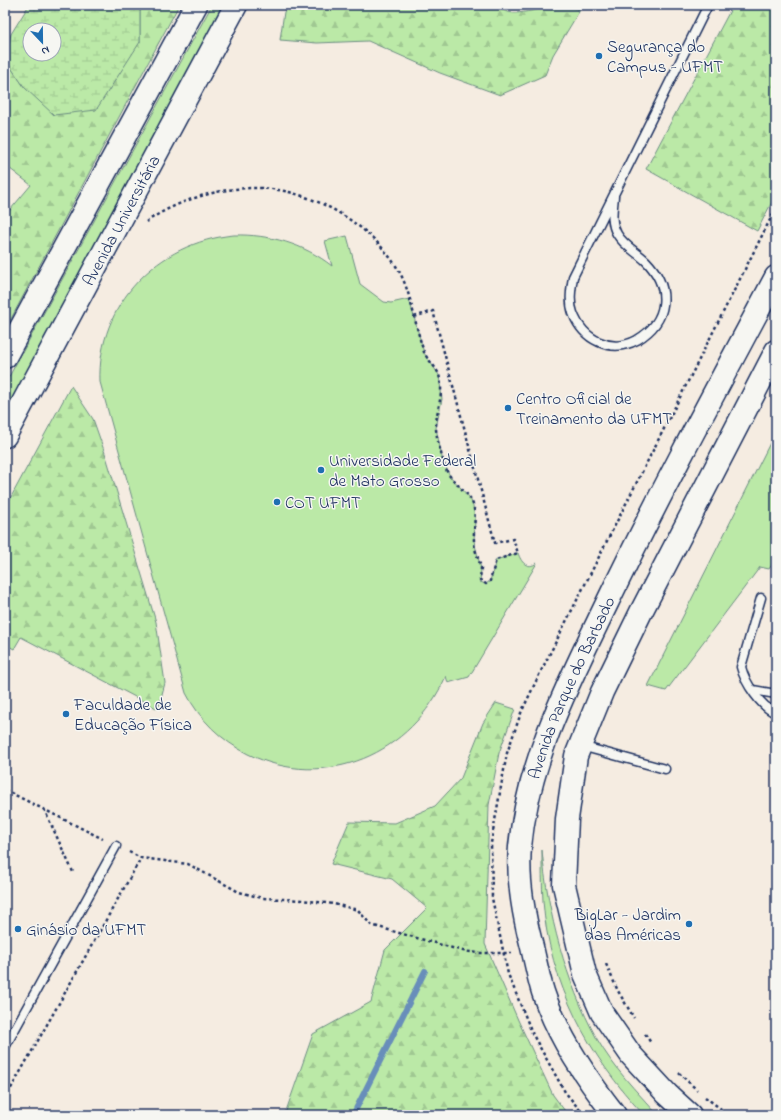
<svg xmlns="http://www.w3.org/2000/svg" width="781" height="1120" font-family="'Indie Flower',sans-serif">
<style>
.green{fill:#bbe9a7;stroke:#6b8c82}
.forest{fill:url(#forest-firs);stroke:#6b8c82}
.wetland{fill:url(#wetland-marsh);stroke:#6b8c82;fill-rule:evenodd}
.lines{fill:none;stroke-linecap:round;stroke-linejoin:round}
.stream{stroke:#678eba;stroke-width:6}
.lane-casing{stroke:#1b2f5e;stroke-width:11}
.secondary-casing{stroke:#1b2f5e;stroke-width:25}
.path{stroke:#1b2f5e;stroke-width:2.5;stroke-dasharray:3 3;stroke-linecap:butt}
.lane{stroke:#f6f6f2;stroke-width:8}
.secondary{stroke:#f6f6f2;stroke-width:22}
.poi-dot{fill:#1f6fb2;stroke:#f6f6f2;stroke-width:1.5}
.labels{text-anchor:middle;stroke-width:3;stroke-linejoin:round;paint-order:stroke}
.poi-label{font-size:17px;fill:#1b2f5e;stroke:#f6f6f2;text-anchor:start}
.street-label{font-size:17px;fill:#1b2f5e;stroke:#f6f6f2}
</style>
<defs>
<pattern id="forest-firs" width="22" height="20" patternUnits="userSpaceOnUse"><rect width="22" height="20" fill="#bbe9a7"/><path d="M5 1l3.5 6h-7zM16 11l3.5 6h-7z" fill="#a0c892"/></pattern>
<pattern id="wetland-marsh" width="20" height="14" patternUnits="userSpaceOnUse"><rect width="20" height="14" fill="#bbe9a7"/><path d="M1 5h8M5 5V1M11 12h8M15 12V8" fill="none" stroke="#a0c892"/></pattern>
</defs>
<rect width="100%" height="100%" fill="#f5ece1"/>
<filter id="ink" filterUnits="userSpaceOnUse"><feTurbulence type="fractalNoise" baseFrequency=".025" numOctaves="2"/><feDisplacementMap in="SourceGraphic" scale="8" xChannelSelector="R" yChannelSelector="G"/><feConvolveMatrix kernelMatrix="1 2 1 2 8 2 1 2 1" color-interpolation-filters="sRGB"/></filter>
<g filter="url(#ink)">
<g class="green">
<polygon points="212,5 232,5 5,419 5,384"/>
<path d="M234 235C269 234 304 244 332 266L325 241 347 236 360 284 384 302 391 303 409 299 424 353 439 375 442 399 436 428 443 462 450 476 470 498 473 506 475 518 474 541 481 569 480 582 486 584 490 581 496 560 518 553C521 562 527 570 537 563L469 677 448 683 446 676C412 754 326 792 248 754 222 741 199 719 186 693L100 382C97 304 158 242 234 235Z"/>
<polygon points="776,431 776,559 769,569 760,567 666,691 648,686"/>
<path d="M542 850C548 915 565 980 597 1039 613 1067 636 1091 658 1115H644C589 1057 549 982 543 901 542 884 542 867 542 850Z"/>
</g>
<g class="forest">
<polygon points="140,5 179,5 5,330 5,216 31,185 5,165 5,59 25,88 140,42"/>
<path d="M289 5H488C496 7 507 13 515 13 538 12 559 0 580 10L553 55 545 75 500 95 440 73 368 41 317 43 280 40 284 12Z"/>
<polygon points="733,5 776,5 776,194 757,231 646,169"/>
<polygon points="71,386 93,419 106,456 156,622 165,683 158,709 21,637 14,649 5,644 5,508"/>
<polygon points="496,703 515,709 499,753 489,805 485,944 518,1020 553,1095 568,1115 281,1115 286,1111 313,1034 371,1002 385,950 427,908 392,879 331,864 349,822 395,823 435,806 461,778 483,723"/>
</g>
<path class="wetland" d="M29 5H140V42L96 110 54 115 25 88 5 59 11 34ZM30 30H54V54H30Z"/>
<g class="lines">
<polyline class="stream" points="353,1115 425,971"/>
<defs>
<g id="lane">
<path d="M614 196C613 209 610 222 617 234 624 246 637 252 646 261 672 288 669 321 637 340 611 354 583 340 573 313 569 302 571 289 573 277L708 5"/>
<path d="M761 598 741 667C745 683 761 707 776 713"/>
<polyline points="753,690 776,694"/>
<polyline points="581,746 665,769"/>
<polyline points="5,1047 116,846"/>
</g>
<g id="secondary">
<polyline points="5,357 196,5"/>
<path id="s1" d="M5 436 236 5"/>
<path id="s2" d="M615 1115C586 1078 558 1037 543 992 538 976 535 959 531 943 523 912 517 880 520 847 528 759 571 678 608 601 661 491 719 384 776 277"/>
<polyline points="690,1115 667,1094 631,1055 602,1013 585,974 564,885 567,819 576,756 602,692 641,612 776,351"/>
</g>
</defs>
<use href="#lane" class="lane-casing"/>
<use href="#secondary" class="secondary-casing"/>
<g class="path">
<path d="M146 222C176 201 217 188 254 188 307 187 368 222 396 266 412 291 414 324 424 352 427 360 436 366 439 375 445 395 436 408 436 427 436 434 438 442 440 449 442 457 444 467 449 475 455 483 464 490 470 498 478 511 473 527 474 541 474 550 479 559 481 568 481 572 480 576 480 580L486 584 490 581 496 560 518 553 513 539 495 543 433 311 414 317"/>
<polyline points="5,790 103,839"/>
<polyline points="44,809 73,872"/>
<polyline points="129,852 141,858 188,864 239,892 262,898 302,900 334,904 358,910 371,925 463,951 478,953 512,953"/>
<polyline points="606,964 618,991 634,1018"/>
<polyline points="645,1034 651,1043"/>
<polyline points="679,1073 697,1090"/>
<polyline points="705,1097 729,1115"/>
<polyline points="5,1099 141,858"/>
<polyline points="584,1115 565,1092 533,1035 508,974 492,898 491,843 507,753 521,713 539,675 776,208"/>
</g>
<use href="#lane" class="lane"/>
<use href="#secondary" class="secondary"/>
</g>
</g>
<g class="poi-dot">
<circle cx="599" cy="56" r="4"/>
<circle cx="508" cy="408" r="4"/>
<circle cx="321" cy="470" r="4"/>
<circle cx="277" cy="502" r="4"/>
<circle cx="66" cy="714" r="4"/>
<circle cx="689" cy="924" r="4"/>
<circle cx="18" cy="929" r="4"/>
</g>
<g class="labels">
<g class="poi-label">
<text x="607" y="52">Segurança do<tspan x="607" dy="20">Campus - UFMT</tspan></text>
<text x="516" y="404">Centro Oficial de<tspan x="516" dy="20">Treinamento da UFMT</tspan></text>
<text x="329" y="466">Universidade Federal<tspan x="329" dy="20">de Mato Grosso</tspan></text>
<text x="285" y="508">COT UFMT</text>
<text x="74" y="710">Faculdade de<tspan x="74" dy="20">Educação Física</tspan></text>
<text x="681" y="920" text-anchor="end">BigLar - Jardim<tspan x="681" dy="20">das Américas</tspan></text>
<text x="26" y="935">Ginásio da UFMT</text>
</g>
<g class="street-label">
<text dy="6" stroke="none"><textPath href="#s1" startOffset="245">Avenida Universitária</textPath></text>
<text dy="6" stroke="none"><textPath href="#s2" startOffset="459">Avenida Parque do Barbado</textPath></text>
</g>
</g>
<rect width="781" height="1120" fill="none" stroke="#f6f6f2" stroke-width="20"/>
<rect x="10" y="10" width="761" height="1100" fill="none" stroke="#1b2f5e" stroke-width="1.5" filter="url(#ink)"/>
<g transform="translate(42 42) rotate(158)"><circle r="19" fill="#f6f6f2" stroke="#9ea6b7"/>
<path d="M0-3L7 15L0 10L-7 15Z" fill="#1f6fb2"/>
<text y="-6" font-size="11" font-weight="bold" text-anchor="middle" fill="#1b2f5e">N</text>
</g>
</svg>
